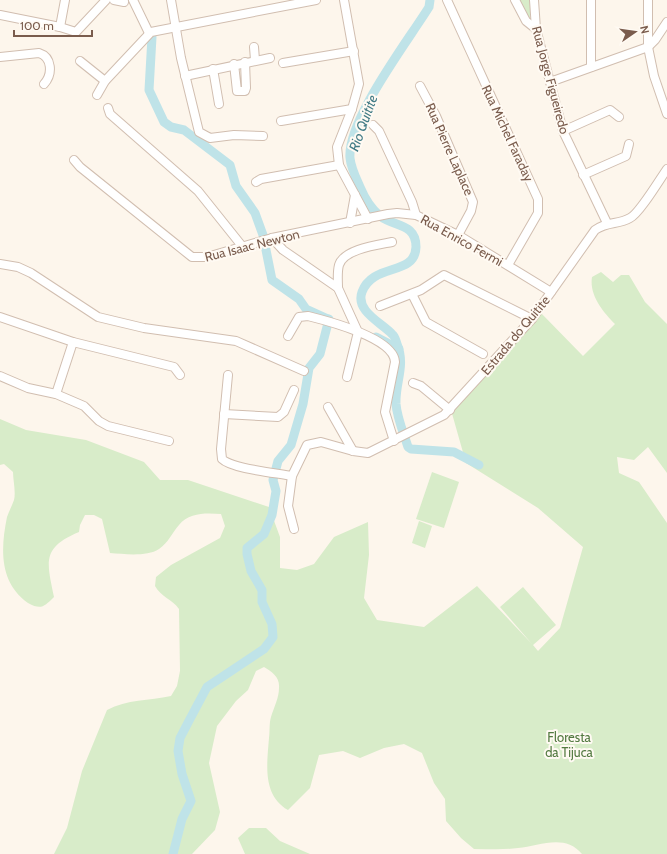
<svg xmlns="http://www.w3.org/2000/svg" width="667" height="854" font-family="Cabin,sans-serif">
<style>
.green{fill:#d8ecc9}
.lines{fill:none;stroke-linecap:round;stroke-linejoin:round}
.river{stroke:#bfe3e8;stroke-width:9}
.minor-casing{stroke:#d1beb0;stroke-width:10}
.minor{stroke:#fff;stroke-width:8}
.labels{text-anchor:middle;stroke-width:4;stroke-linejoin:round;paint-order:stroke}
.street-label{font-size:13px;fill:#7a5c4d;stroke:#fffaf3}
.park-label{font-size:13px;fill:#537a41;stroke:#fffaf3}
.water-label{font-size:14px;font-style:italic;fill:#437c86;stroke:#fffaf3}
</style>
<rect width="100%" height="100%" fill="#fdf6ec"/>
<g class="green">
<polygon points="516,0 531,0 530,18 525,17"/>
<path d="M601 272 613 282 621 275H629L645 302 667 324V473L648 447 634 460 617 457 619 473 639 482 667 523V854H582C565 833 539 846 518 848 504 850 489 849 474 849L461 838 446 821 445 799 434 783 422 753 404 744 384 748 360 758 343 751 319 755 310 788 288 810C262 795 267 764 269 738 270 732 269 723 271 717 274 707 279 698 279 688 280 677 272 672 264 667L256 671 248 690 236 701 217 726 209 763 220 812 215 830 192 854H54L67 828 82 771 107 710C127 699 149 701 171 696L177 686 180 671 179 609C172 599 161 597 155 586L156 577 171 565 220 538 225 526 221 514C207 513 189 512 179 525 172 533 168 543 159 549 147 557 124 554 110 553L102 519 94 515H85L80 525 79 532C41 548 47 562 54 597 44 607 41 610 28 603 0 583 0 551 7 517 9 511 12 506 14 500 16 492 13 480 13 472L4 464 0 465V419L26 430 86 440 144 462 160 480H188L269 507 280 537V568L297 570 314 564 334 537 368 522 369 555 364 598 377 620 424 627 477 586 532 644 500 607 523 587 556 625 533 645 538 651 560 628 583 547 538 508 466 463 451 410 521 335 533 325 541 313 583 356 615 324C603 312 589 295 592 277Z"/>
<polygon points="432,472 459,482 444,528 416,519"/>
<polygon points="419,521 432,526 425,548 412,543"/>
<polygon points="249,828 266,828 280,841 310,854 245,854 238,838"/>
</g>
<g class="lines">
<g class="river">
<path d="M430 0 429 7C408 41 347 120 350 158 351 168 356 178 360 187 365 199 370 208 380 216 394 227 416 223 416 247 415 277 373 262 362 292 355 311 382 323 392 334 395 336 396 341 397 344 406 366 395 382 396 404 397 418 404 434 408 447L411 449 454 452 479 465"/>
<polyline points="152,37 149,90 164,122 171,127 184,130 230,165 236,186 255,213 263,235 272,280 299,299 306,309 328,319"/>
<polyline points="376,337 399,349"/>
<polyline points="173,854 182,819 191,801 182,774 178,751 180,738 191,717 207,687 264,649 273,637 272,624 262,602 262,590 251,571 247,554 247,548 264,534 272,515 276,491 273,480 278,461 291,445 303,404 309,368 320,354 329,319"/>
</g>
<defs>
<g id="minor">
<polyline points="114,0 124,2"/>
<polyline points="133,0 149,33"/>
<polyline points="171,0 181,58 199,132 210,138 234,135 263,136"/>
<polyline points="344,0 359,84 352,109 337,147 339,165 368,219"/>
<polyline points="447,0 538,199 538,213 508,265"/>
<polyline points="515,0 526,21 536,29"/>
<polyline points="534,0 536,29 563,131 607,223"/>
<polyline points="648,0 648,47 654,76 667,114"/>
<polyline points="0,15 60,27 76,32 106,0"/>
<polyline points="60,27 65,0"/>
<polyline points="254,47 255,60"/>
<path d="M0 57 39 53C52 57 53 74 44 84"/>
<polyline points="80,61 105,81"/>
<polyline points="283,63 354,51"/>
<polyline points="234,64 237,91 245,91 246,88 245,62"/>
<polyline points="591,67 591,0"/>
<polyline points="213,69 219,104"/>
<polyline points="185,76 270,58"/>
<polyline points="550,82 648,47 655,40 667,22"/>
<polyline points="420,86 436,116 473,202 471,211 458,235"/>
<polyline points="97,95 105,81 151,32 316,0"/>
<polyline points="108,108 110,114 198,191 242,246"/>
<polyline points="281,121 352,109"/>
<polyline points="373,125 379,131 412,202 416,215 458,235 551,292"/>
<polyline points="563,131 610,110 619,117"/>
<polyline points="74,160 80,167 192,257 207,257 272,238 388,214 397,213 416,215"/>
<polyline points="583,175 626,156 629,144"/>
<polyline points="256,182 261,179 339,165"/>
<polyline points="350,223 355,195"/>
<polyline points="272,238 283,250 338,288 358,332"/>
<polyline points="0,264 18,267 31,273 98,317 144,328 236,341 304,371"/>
<path d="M338 288C338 281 337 272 339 265 344 249 377 245 392 242"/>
<polyline points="412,294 426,322 483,354"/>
<polyline points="380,306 421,290 444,275 532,319"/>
<polyline points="0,317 73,342 174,367 180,375"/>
<path d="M288 336 299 317 308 316C328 321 394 338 395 362L385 412 394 441"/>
<path d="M228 375 221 449 222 459C232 469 277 473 292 476"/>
<polyline points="0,376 28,388 56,394 84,406 99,421 108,426 169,441"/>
<polyline points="347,377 358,332"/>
<polyline points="413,383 421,386 450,410"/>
<polyline points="56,394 73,342"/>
<polyline points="328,407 353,451"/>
<polyline points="224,414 278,417 284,412 294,390"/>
<path d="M294 529 288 506 292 476 307 445 321 442 353 451 368 453 444 415 532 319 595 230C608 221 618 225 630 218 639 214 660 179 667 169"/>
</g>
</defs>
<use href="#minor" class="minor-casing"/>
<use href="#minor" class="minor"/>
</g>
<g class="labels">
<g class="street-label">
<text transform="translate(551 80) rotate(75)" y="5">Rua Jorge Figueiredo</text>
<text transform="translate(508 133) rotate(65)" y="5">Rua Michel Faraday</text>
<text transform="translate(450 149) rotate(66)" y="5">Rua Pierre Laplace</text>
<text transform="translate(462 240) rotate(29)" y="5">Rua Enrico Fermi</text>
<text transform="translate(252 245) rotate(-14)" y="5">Rua Isaac Newton</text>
<text transform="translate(515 335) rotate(-50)" y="5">Estrada do Quitite</text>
</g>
<g class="park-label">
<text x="569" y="742">Floresta<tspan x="569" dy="15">da Tijuca</tspan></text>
</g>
<g class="water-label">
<text transform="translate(363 123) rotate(-70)" y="5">Rio Quitite</text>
</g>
</g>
<g transform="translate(635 32) rotate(77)" stroke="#fffaf3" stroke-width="3" paint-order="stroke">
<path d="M0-3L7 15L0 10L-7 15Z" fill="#7a5c4d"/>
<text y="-6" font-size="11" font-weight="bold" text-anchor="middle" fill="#7a5c4d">N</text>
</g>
<path d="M14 30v6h78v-6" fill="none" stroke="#7a5c4d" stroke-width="2"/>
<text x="20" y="30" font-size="12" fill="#7a5c4d" stroke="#fffaf3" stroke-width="3" paint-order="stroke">100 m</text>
</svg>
